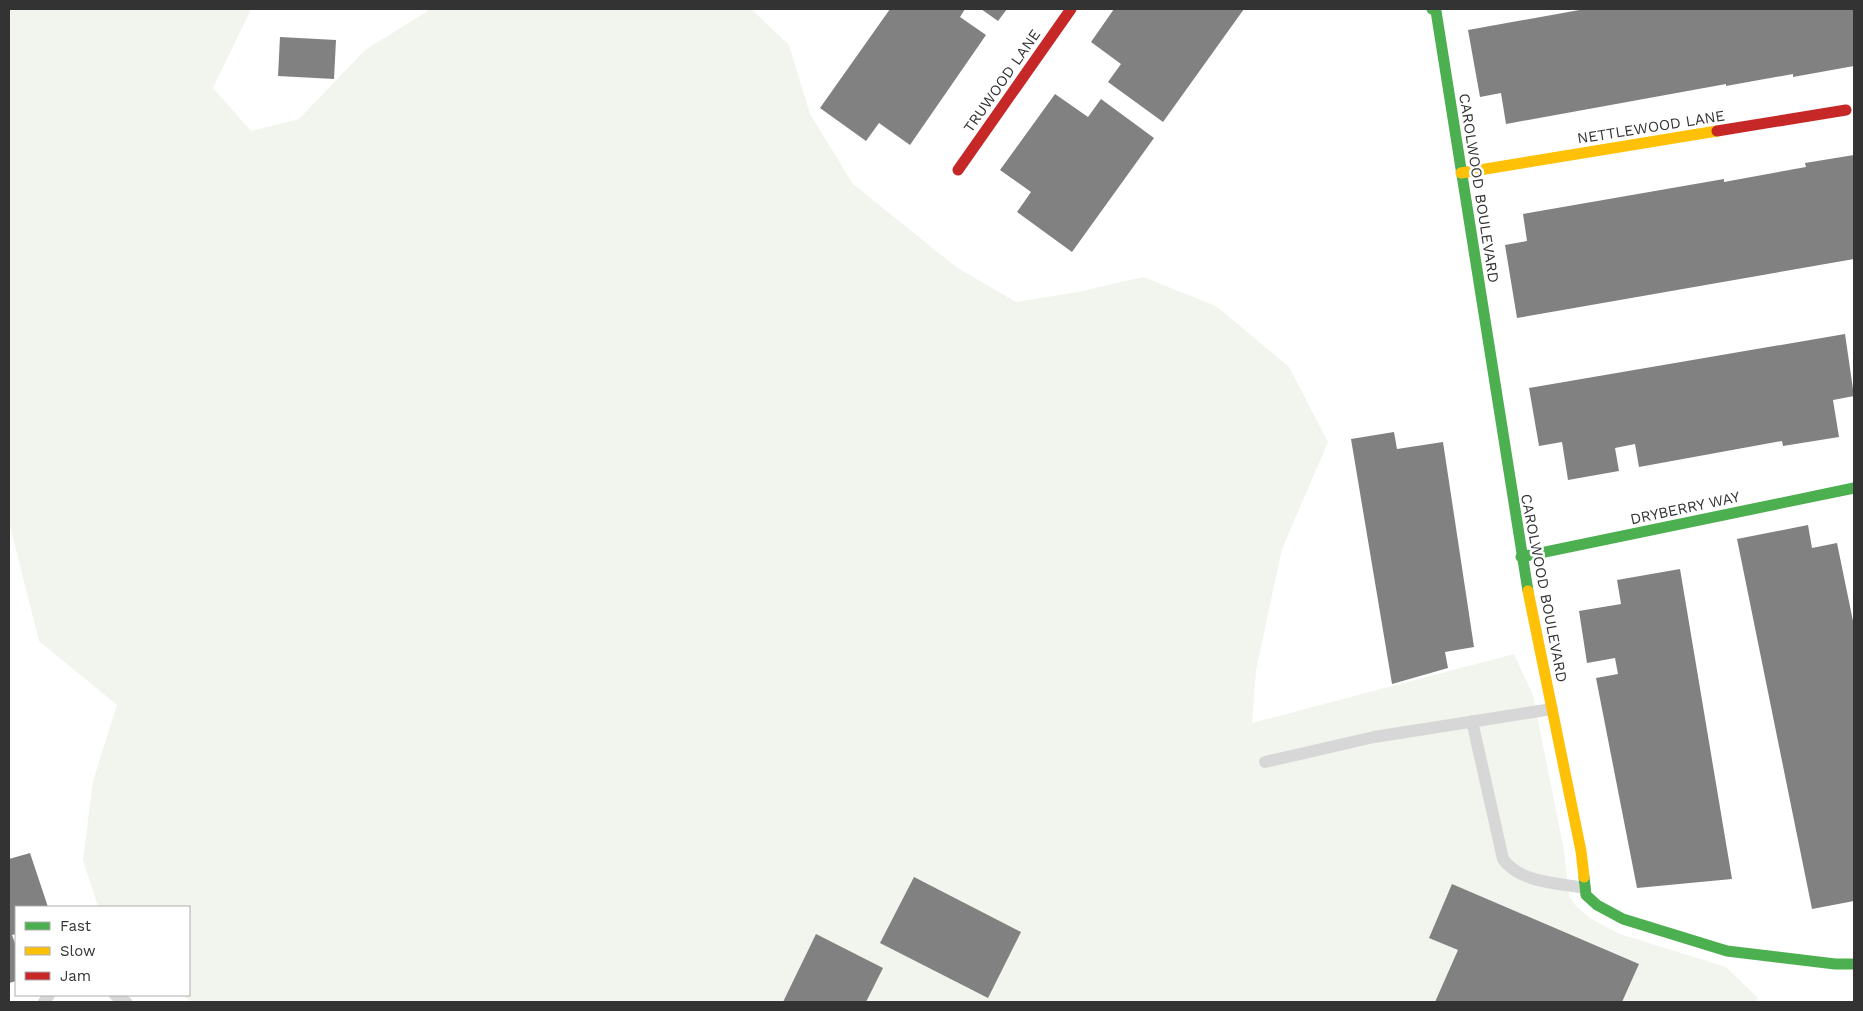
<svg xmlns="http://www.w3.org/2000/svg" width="1863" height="1011" font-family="'Work Sans',sans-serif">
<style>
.green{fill:#f1f5ed}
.building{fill:#818181}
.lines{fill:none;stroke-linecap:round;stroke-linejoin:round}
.lane{stroke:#d7d7d7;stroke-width:12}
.fast{stroke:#4caf50;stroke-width:11}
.slow{stroke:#ffc107;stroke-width:11}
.jam{stroke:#c62828;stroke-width:11}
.labels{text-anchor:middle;stroke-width:5;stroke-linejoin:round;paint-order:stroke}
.street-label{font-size:15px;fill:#333;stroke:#fff}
</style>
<rect width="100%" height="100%" fill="#fff"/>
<polygon class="green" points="9,9 251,9 213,88 251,131 299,119 365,50 431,9 751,9 789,45 810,114 853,184 956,267 1016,302 1078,292 1143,277 1216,306 1289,367 1328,442 1282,549 1256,670 1252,723 1514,654 1533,695 1564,851 1569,895 1576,906 1591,919 1620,934 1726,967 1758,998 1757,1002 193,1002 181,995 189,995 189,907 98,907 83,860 93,781 117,705 39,641 9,522"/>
<g class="building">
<polygon points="890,9 965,9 960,17 986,35 910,145 879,123 866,141 820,108"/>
<polygon points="981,9 1007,9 998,21"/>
<polygon points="1114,9 1244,9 1163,122 1108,82 1121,64 1091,42"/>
<polygon points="1585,9 1854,9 1854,66 1793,77 1793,74 1726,86 1726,84 1506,124 1501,93 1480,97 1468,30"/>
<polygon points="280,37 336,40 334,79 278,76"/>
<polygon points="1055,94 1088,117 1101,99 1154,138 1072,252 1017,212 1031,192 1000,170"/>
<polygon points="1854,155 1854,259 1517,318 1505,245 1527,241 1523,214 1724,179 1724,182 1806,167 1805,163"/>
<polygon points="1845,334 1854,396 1833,400 1839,437 1783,446 1782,441 1639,467 1635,444 1615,448 1619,471 1568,480 1562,442 1539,446 1529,388"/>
<polygon points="1394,432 1397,449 1443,442 1474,647 1445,652 1448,668 1392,684 1351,439"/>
<polygon points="1808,525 1812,548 1837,543 1854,626 1854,901 1812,909 1737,539"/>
<polygon points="1680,569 1732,879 1637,888 1596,678 1618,674 1615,658 1587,663 1579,611 1621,604 1617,580"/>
<polygon points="30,853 48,907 16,907 16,934 12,935 16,946 16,981 9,983 9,859"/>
<polygon points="914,877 1021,932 988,998 880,943"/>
<polygon points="1452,884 1639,964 1622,1002 1435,1002 1458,950 1429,938"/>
<polygon points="816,934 883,968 866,1002 783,1002"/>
</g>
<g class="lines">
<g class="lane">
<path d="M1472 721 1503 859C1520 883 1558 883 1585 888"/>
<polyline points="1265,762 1374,737 1552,709"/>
<polyline points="115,995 126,1002"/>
<polyline points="44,1002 49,995"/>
</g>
<g class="fast">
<polyline points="1432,9 1436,11 1528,591"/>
<polyline points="1521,557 1854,488"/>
<polyline points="1584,877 1586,895 1597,905 1623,919 1727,951 1835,964 1854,964"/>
</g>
<g class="slow">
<polyline points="1461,173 1717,131"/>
<polyline points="1528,591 1581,851 1584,877"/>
</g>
<g class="jam">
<polyline points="1717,131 1846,110"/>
<polyline points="958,170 1071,9"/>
</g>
</g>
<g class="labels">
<g class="street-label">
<text transform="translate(1002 81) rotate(-55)" y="5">TRUWOOD LANE</text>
<text transform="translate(1651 127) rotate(-9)" y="5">NETTLEWOOD LANE</text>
<text transform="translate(1479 188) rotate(81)" y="5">CAROLWOOD BOULEVARD</text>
<text transform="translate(1685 508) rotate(-12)" y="5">DRYBERRY WAY</text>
<text transform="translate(1544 588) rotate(79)" y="5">CAROLWOOD BOULEVARD</text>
</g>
</g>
<rect width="1863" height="1011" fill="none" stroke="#333333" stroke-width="20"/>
<rect x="15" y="906" width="175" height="90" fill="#ffffff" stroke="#adadad"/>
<rect x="25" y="922" width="25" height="8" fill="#4caf50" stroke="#adadad"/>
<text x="60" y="931" font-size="15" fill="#333333">Fast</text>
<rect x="25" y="947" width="25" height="8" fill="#ffc107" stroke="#adadad"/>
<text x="60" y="956" font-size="15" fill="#333333">Slow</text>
<rect x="25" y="972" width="25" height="8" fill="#c62828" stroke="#adadad"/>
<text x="60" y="981" font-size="15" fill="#333333">Jam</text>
</svg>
